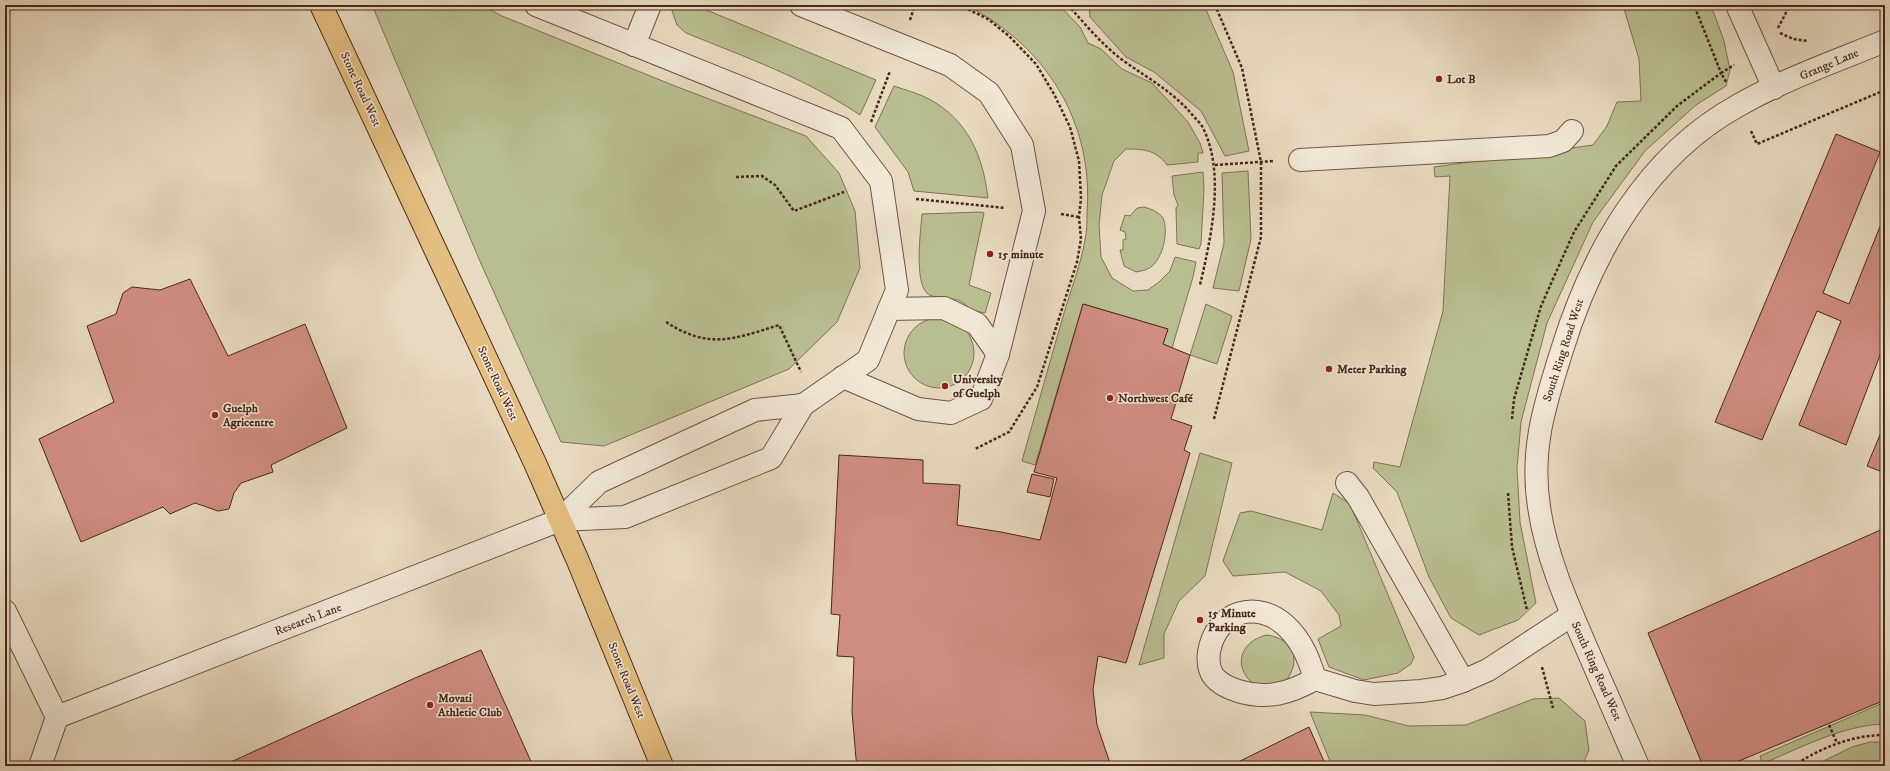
<svg xmlns="http://www.w3.org/2000/svg" width="1890" height="771" font-family="'IM FELL DW Pica',serif">
<style>
.green{fill:#b9be90;stroke:#817356}
.building{fill:#d08d81;stroke:#49281b}
.lines{fill:none;stroke-linecap:round;stroke-linejoin:round}
.minor-casing{stroke:#715444;stroke-width:24}
.major-casing{stroke:#49281b;stroke-width:24}
.path{stroke:#49281b;stroke-width:2.5;stroke-dasharray:3 2;stroke-linecap:butt}
.minor{stroke:#f0e7d6;stroke-width:22}
.major{stroke:#e4bd80;stroke-width:22}
.poi-dot{fill:#8f2418;stroke:#f0e7d6;stroke-width:1.5}
.labels{text-anchor:middle;stroke-width:3;stroke-linejoin:round;paint-order:stroke}
.street-label{font-size:12px;fill:#49281b;stroke:#f0e7d6}
.poi-label{font-size:12px;font-weight:bold;fill:#49281b;stroke:#f0e7d6;text-anchor:start}
</style>
<rect width="100%" height="100%" fill="#e8dac0"/>
<filter id="stains"><feTurbulence type="fractalNoise" baseFrequency=".005" numOctaves="4"/><feColorMatrix values="0 0 0 0 .2 0 0 0 0 .09 0 0 0 0 .02 0 0 0 .5 -.17"/></filter>
<radialGradient id="worn" r=".72"><stop offset=".6" stop-color="#630" stop-opacity="0"/><stop offset="1" stop-color="#630" stop-opacity=".3"/></radialGradient>
<g class="green">
<polygon points="372,5 481,5 502,16 675,86 806,136 839,173 855,211 860,268 837,322 789,369 604,446 561,442 479,259"/>
<path d="M670 5H704V9L876 80 860 115C807 79 745 57 686 33L677 25Z"/>
<path d="M966 5H1059L1080 27 1088 43 1101 49 1122 69 1152 83 1188 122 1200 143 1203 153H1198V162L1167 165C1156 150 1144 149 1126 149L1114 161 1102 195 1099 225 1101 257 1112 278 1133 291 1148 290 1159 282 1170 271 1175 257 1196 262 1193 277 1172 348 1163 344 1168 329 1083 304 1035 465 1022 461C1036 411 1050 362 1064 313 1071 289 1081 264 1085 240 1087 231 1087 222 1087 213 1094 122 1046 46 966 5Z"/>
<polygon points="1089,5 1204,5 1233,72 1249,151 1225,156 1201,111 1154,72 1126,57 1090,17"/>
<polygon points="1623,5 1711,5 1724,41 1730,70 1726,86 1696,105 1645,151 1593,222 1547,323 1521,422 1517,468 1520,522 1536,603 1518,620 1479,635 1451,618 1429,577 1397,492 1373,468 1374,462 1400,467 1443,311 1450,176 1435,177 1434,167 1593,145 1607,126 1617,102 1641,101 1639,59"/>
<path d="M894 86C905 90 918 93 929 99 968 120 983 156 988 198L914 191 908 172 875 127Z"/>
<polygon points="1248,171 1251,239 1239,291 1213,288 1224,243 1222,173"/>
<polygon points="1203,172 1204,189 1201,244 1199,249 1177,244 1176,208 1178,205 1174,195 1172,176"/>
<path d="M1144 207C1151 209 1159 212 1163 218 1169 231 1163 258 1151 267 1147 270 1141 271 1136 272L1124 266 1120 250H1123V240L1126 239 1125 232 1120 230 1125 215 1130 216 1137 208Z"/>
<path d="M981 212 984 213 969 285 991 293 985 313 971 310C958 295 949 300 932 296 912 292 921 229 922 214Z"/>
<polygon points="1206,304 1232,316 1217,364 1190,355"/>
<circle cx="939" cy="353" r="35"/>
<polygon points="1200,453 1232,463 1205,576 1179,601 1164,634 1164,658 1139,665"/>
<polygon points="1333,493 1350,504 1414,657 1411,664 1398,673 1364,680 1329,667 1318,639 1341,626 1339,615 1321,591 1285,572 1233,576 1223,561 1240,513 1251,511 1322,530"/>
<path d="M1267 635C1293 639 1302 659 1286 681L1257 686C1232 671 1238 641 1267 635Z"/>
<polygon points="1559,698 1585,721 1589,750 1582,766 1332,766 1310,712 1365,715 1409,726 1466,725 1533,699"/>
<path d="M1885 702V724C1843 725 1800 748 1762 764L1760 756Z"/>
<polygon points="1870,742 1885,742 1885,766 1813,766 1852,747"/>
</g>
<g class="building">
<polygon points="1836,134 1880,152 1823,293 1849,304 1885,214 1885,342 1846,445 1799,425 1841,321 1817,311 1762,440 1715,422"/>
<polygon points="190,279 228,356 305,324 347,428 271,465 273,472 241,483 234,493 229,509 218,511 195,503 170,514 163,507 81,542 39,439 114,402 87,326 116,314 123,293 132,287 160,290"/>
<polygon points="1083,304 1168,329 1163,344 1190,355 1171,419 1192,426 1184,450 1190,453 1126,663 1098,656 1093,690 1097,725 1111,766 858,766 856,759 852,711 854,657 837,656 840,615 831,614 839,455 923,460 923,483 960,485 957,525 1001,532 1040,540 1057,478 1034,472"/>
<polygon points="1885,423 1885,473 1867,466"/>
<polygon points="1032,474 1054,479 1050,497 1027,492"/>
<polygon points="1885,528 1885,700 1727,766 1703,766 1648,633"/>
<polygon points="481,650 533,766 222,766 415,678"/>
<polygon points="1309,727 1326,766 1230,766"/>
</g>
<g class="lines">
<defs>
<g id="minor">
<polyline points="801,5 950,65 989,93 1022,145 1034,211 998,354"/>
<polyline points="1737,5 1774,88"/>
<polyline points="634,45 650,5"/>
<polyline points="1300,160 1549,146 1563,141 1572,131"/>
<polyline points="843,377 918,409 951,413 981,399 998,354 977,324 944,308 889,309"/>
<polyline points="1347,483 1358,497 1463,681"/>
<polyline points="560,520 599,482 755,410 803,405"/>
<polyline points="5,611 57,717 40,766"/>
<path d="M1315 679C1290 693 1267 700 1238 691 1217 684 1206 675 1209 652 1216 611 1257 599 1286 626 1302 641 1309 659 1315 679L1355 691 1374 694 1421 691 1442 688 1463 681 1488 670 1572 615"/>
<polyline points="57,717 560,520 625,517 771,458 803,405 868,360 897,290 881,181 841,128 536,5"/>
<path d="M1638 766C1621 727 1604 688 1587 649 1567 603 1546 556 1539 507 1530 449 1545 404 1562 350 1592 253 1646 156 1739 105 1785 79 1836 61 1885 41"/>
</g>
<polyline id="major" points="321,5 535,463 578,561 662,766"/>
</defs>
<use href="#minor" class="minor-casing"/>
<use href="#major" class="major-casing"/>
<g class="path">
<polyline points="959,5 988,19 1009,36 1036,64 1054,94 1070,127 1079,161 1081,198 1079,217 1081,239 1077,262 1037,387 1009,432 975,449"/>
<path d="M1068 5C1085 24 1103 46 1124 61 1150 80 1173 91 1195 118 1198 121 1202 125 1204 130 1225 175 1211 238 1200 285"/>
<polyline points="910,20 915,5"/>
<polyline points="1778,28 1790,5"/>
<polyline points="1780,33 1793,39 1808,41"/>
<polyline points="1726,82 1721,73 1734,65"/>
<polyline points="871,122 890,71"/>
<polyline points="1751,131 1757,144 1885,90"/>
<polyline points="1215,165 1274,161"/>
<polyline points="736,177 762,176 775,185 794,211 844,192"/>
<polyline points="916,199 1005,208"/>
<polyline points="1061,214 1079,217"/>
<path d="M666 322C709 350 734 339 779 325L801 372"/>
<polyline points="1214,419 1261,237 1261,162 1242,68 1215,5"/>
<polyline points="1512,419 1514,399 1541,306 1574,232 1616,166 1677,106 1721,73 1694,5"/>
<polyline points="1508,493 1512,547 1527,610"/>
<polyline points="1542,667 1553,708"/>
<polyline points="1829,725 1837,743"/>
<path d="M1793 766C1821 748 1851 735 1885 735"/>
</g>
<use href="#minor" class="minor"/>
<use href="#major" class="major"/>
</g>
<g class="poi-dot">
<circle cx="1439" cy="79" r="4"/>
<circle cx="990" cy="254" r="4"/>
<circle cx="1329" cy="369" r="4"/>
<circle cx="945" cy="386" r="4"/>
<circle cx="1110" cy="398" r="4"/>
<circle cx="215" cy="415" r="4"/>
<circle cx="1200" cy="620" r="4"/>
<circle cx="430" cy="705" r="4"/>
</g>
<g class="labels">
<g class="street-label">
<text transform="translate(1829 64) rotate(-23)" y="4">Grange Lane</text>
<text transform="translate(361 89) rotate(65)" y="4">Stone Road West</text>
<text transform="translate(1563 350) rotate(-72)" y="4">South Ring Road West</text>
<text transform="translate(498 383) rotate(65)" y="4">Stone Road West</text>
<text transform="translate(308 619) rotate(-21)" y="4">Research Lane</text>
<text transform="translate(1597 671) rotate(66)" y="4">South Ring Road West</text>
<text transform="translate(627 680) rotate(68)" y="4">Stone Road West</text>
</g>
<g class="poi-label">
<text x="1447" y="83">Lot B</text>
<text x="998" y="258">15 minute</text>
<text x="1337" y="373">Meter Parking</text>
<text x="953" y="383">University<tspan x="953" dy="14">of Guelph</tspan></text>
<text x="1118" y="402">Northwest Café</text>
<text x="223" y="412">Guelph<tspan x="223" dy="14">Agricentre</tspan></text>
<text x="1208" y="617">15 Minute<tspan x="1208" dy="14">Parking</tspan></text>
<text x="438" y="702">Movati<tspan x="438" dy="14">Athletic Club</tspan></text>
</g>
</g>
<rect width="1890" height="771" fill="none" stroke="#e8dac0" stroke-width="20"/>
<rect x="6" y="6" width="1878" height="759" fill="none" stroke="#49281b" stroke-width="2"/>
<rect x="10" y="10" width="1870" height="751" fill="none" stroke="#49281b"/>
<rect width="100%" height="100%" filter="url(#stains)"/>
<rect width="100%" height="100%" fill="url(#worn)"/>
</svg>
